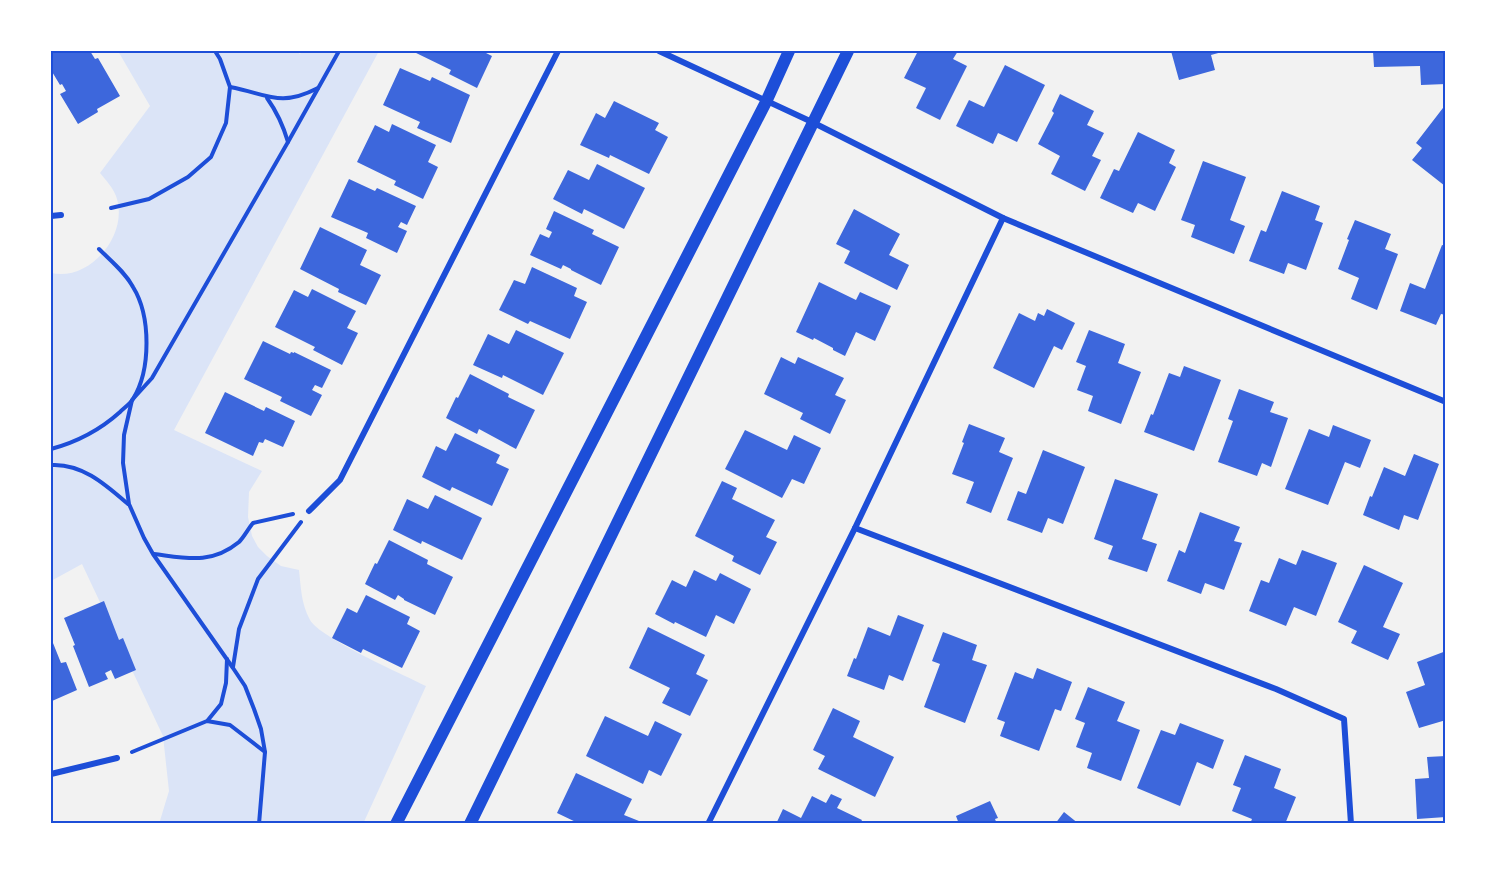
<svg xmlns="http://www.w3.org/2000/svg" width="1497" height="875" font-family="'Playfair Display',serif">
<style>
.green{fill:#dbe4f7}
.building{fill:#3d67dc}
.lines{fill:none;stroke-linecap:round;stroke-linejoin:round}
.path{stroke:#1d4ed8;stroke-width:4}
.minor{stroke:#1d4ed8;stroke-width:6}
.secondary{stroke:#1d4ed8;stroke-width:12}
.neatline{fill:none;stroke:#1d4ed8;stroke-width:2}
</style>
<rect width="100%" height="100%" fill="#f2f2f2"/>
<path class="green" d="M118 51H296L300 54 302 51H379L174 430 262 471 249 492 248 517 252 536 258 547 267 556 281 566 299 570C301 588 301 603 310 620 320 638 404 675 426 686L363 824H159L169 791 163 736 82 564 51 581V273C90 282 130 234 116 196 113 188 106 180 100 173L150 106Z"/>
<g class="building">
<polygon points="51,51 90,51 95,59 98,58 120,96 97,109 98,112 78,124 60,94 66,91 62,84 60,85 51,70"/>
<polygon points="412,51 482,51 492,56 477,88 449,74 451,70"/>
<polygon points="918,51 958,51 953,59 967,66 940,120 916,108 926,88 904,78"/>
<polygon points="1171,51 1222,51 1222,52 1211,55 1215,70 1179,80"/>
<polygon points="1373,51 1446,51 1446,84 1421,85 1420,66 1374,67"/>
<polygon points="1005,65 1045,85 1017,142 998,133 993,144 956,126 969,100 984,107"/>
<polygon points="400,68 430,81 432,77 470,95 451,143 417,128 420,122 383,105"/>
<polygon points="1060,94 1094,111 1087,125 1104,133 1092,156 1101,160 1085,191 1051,174 1060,156 1038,144 1054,113 1052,111"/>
<polygon points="614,101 659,123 655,130 668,137 649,174 610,155 609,158 580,145 596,113 605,118"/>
<polygon points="1446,104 1446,184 1445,186 1412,160 1422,148 1416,143"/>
<polygon points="392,124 436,145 428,162 438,167 423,199 394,185 396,181 357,162 375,125 389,132"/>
<polygon points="1138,132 1175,150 1169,163 1176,167 1155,211 1138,203 1133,213 1100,198 1114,169 1119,171"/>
<polygon points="1203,161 1246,177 1230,220 1245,226 1234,254 1191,237 1195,225 1181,220"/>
<polygon points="597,164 645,188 624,229 584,209 582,214 553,199 568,170 589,180"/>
<polygon points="349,179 375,191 377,188 416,206 407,225 401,222 398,227 407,231 397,253 366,238 368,233 331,217"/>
<polygon points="1282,191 1320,206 1315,220 1323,223 1306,270 1288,263 1284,274 1249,261 1261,230 1266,232"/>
<polygon points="854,209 900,234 889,255 909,265 897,290 844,263 850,251 836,244"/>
<polygon points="554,211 594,230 592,234 619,247 601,285 571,270 571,269 563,265 561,269 530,255 540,234 549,238 552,232 546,229"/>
<polygon points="1355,220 1391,234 1385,249 1398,254 1377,310 1351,299 1359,278 1338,269 1349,240 1347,239"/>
<polygon points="320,227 367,250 360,265 381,275 366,305 338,292 339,289 300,269"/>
<polygon points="1442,245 1446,246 1446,315 1441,314 1436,325 1400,311 1410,283 1425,289"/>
<polygon points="532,267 577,288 574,296 587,302 570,339 530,321 528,324 499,310 514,280 525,284"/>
<polygon points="819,282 856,300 860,292 891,306 875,341 856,332 845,356 833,350 833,348 814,338 813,340 796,332"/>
<polygon points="312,289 356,311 347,328 358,333 342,365 313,350 315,347 275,327 294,290 308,297"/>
<polygon points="1047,309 1075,323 1062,350 1054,346 1034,388 993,368 1019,313 1035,321 1038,313 1044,316"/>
<polygon points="516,330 564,353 543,395 503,375 502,378 473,365 488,334 509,344"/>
<polygon points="1089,330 1125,344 1118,363 1141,372 1121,424 1088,411 1093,396 1077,390 1086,366 1076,362"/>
<polygon points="263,341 290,354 291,352 294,353 294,352 331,370 322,388 315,385 312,390 322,395 311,416 280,401 282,397 244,379"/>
<polygon points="781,357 795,364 798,357 844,378 835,395 846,400 830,434 800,419 803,413 764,394"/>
<polygon points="1184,366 1221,380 1194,451 1144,432 1151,414 1153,415 1169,373 1180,377"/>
<polygon points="470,374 509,394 508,397 535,410 516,449 479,429 477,434 446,418 456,397 458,398"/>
<polygon points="1239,389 1274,402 1270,412 1288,418 1271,467 1262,463 1257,476 1218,462 1233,421 1228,419"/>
<polygon points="225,392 264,411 266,407 295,421 283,447 265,439 263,443 259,442 253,456 205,433"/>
<polygon points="969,424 1005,438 999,452 1013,458 991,513 966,503 974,482 952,474 964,443 962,442"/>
<polygon points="1333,425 1371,440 1360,468 1345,462 1328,505 1285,489 1309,429 1329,437"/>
<polygon points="745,430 787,450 794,435 821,448 804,484 792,479 782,498 725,469"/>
<polygon points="455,433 500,455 496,463 509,469 492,506 452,487 450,491 422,477 436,446 446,451"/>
<polygon points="1043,450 1085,467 1063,524 1048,518 1042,533 1007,520 1018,491 1026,494"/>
<polygon points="1414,454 1439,464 1418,520 1404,515 1399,530 1363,515 1370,496 1372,497 1384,467 1405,476"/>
<polygon points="1115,479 1158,494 1142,539 1157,544 1147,572 1108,559 1113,546 1094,539"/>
<polygon points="722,481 737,488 732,499 775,520 766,537 777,542 760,575 732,561 734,556 695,536"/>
<polygon points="435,495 482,518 462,560 422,541 421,544 393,530 407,499 428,509"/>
<polygon points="1200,512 1240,527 1234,541 1242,543 1224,590 1205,583 1201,594 1167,581 1179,550 1185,553"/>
<polygon points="389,540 428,560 427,564 453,577 435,615 404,600 404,599 398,595 395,600 365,584 375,563 377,564"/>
<polygon points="1302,550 1337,563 1316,616 1294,607 1286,626 1249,611 1261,580 1269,583 1279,558 1296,565"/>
<polygon points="1364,565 1403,583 1383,627 1400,634 1388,660 1351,643 1357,631 1338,622"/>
<polygon points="694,570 716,581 720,573 751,589 734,624 716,615 706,637 675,622 674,624 655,614 672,580 686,587"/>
<polygon points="366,595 410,617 407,624 420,631 402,668 363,649 361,653 332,638 347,608 357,613"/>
<polygon points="104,601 119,640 123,638 136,670 115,679 111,670 105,673 108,679 89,687 73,646 75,645 64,618"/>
<polygon points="898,615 924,625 903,681 889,675 884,690 847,676 854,658 856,659 868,627 890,636"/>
<polygon points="648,627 705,655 696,674 708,680 690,716 662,703 670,688 629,668"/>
<polygon points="943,632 977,645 972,660 987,665 965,723 924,707 940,664 932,661"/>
<polygon points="51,638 61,663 66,662 77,690 52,701"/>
<polygon points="1446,651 1446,720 1419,728 1406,692 1425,685 1417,662"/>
<polygon points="1037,668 1072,682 1061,711 1055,709 1039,751 1000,736 1005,722 997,719 1015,672 1033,679"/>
<polygon points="1088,687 1125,702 1117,721 1140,730 1121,781 1087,768 1092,753 1076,747 1085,723 1075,719"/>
<polygon points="833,708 860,721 853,737 894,757 875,797 818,769 825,756 813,750"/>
<polygon points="605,716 648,736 655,721 682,734 661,776 649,770 643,784 586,756"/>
<polygon points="1180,723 1224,740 1213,769 1197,762 1180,806 1137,788 1161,730 1175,735"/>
<polygon points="1245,755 1281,769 1274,788 1296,797 1285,824 1250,824 1252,819 1232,811 1241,788 1233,785"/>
<polygon points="1446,756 1446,817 1417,819 1415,779 1429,778 1427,757"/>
<polygon points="576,773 632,799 624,815 639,821 638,824 580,824 557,813"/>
<polygon points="831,794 842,799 837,808 862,820 860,824 776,824 783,809 801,818 812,796 826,803"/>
<polygon points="990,801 998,818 995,819 997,824 959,824 956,816"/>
<polygon points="1064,812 1079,824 1055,824"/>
</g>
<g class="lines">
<g class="path">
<path d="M230 87C268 94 279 108 318 88"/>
<path d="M267 98C277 112 283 125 288 142"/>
<polyline points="111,208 149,199 188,177 211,157 226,123 230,87 220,59 215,51"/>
<path d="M51 449C77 442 100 430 120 412 124 408 130 404 133 399 151 370 151 316 133 287 125 272 111 261 99 249"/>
<path d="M51 465C82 463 106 485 128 504"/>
<path d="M154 554C186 558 211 565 239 542 244 537 248 529 253 523L293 514"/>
<polyline points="233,667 239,629 258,579 301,522"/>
<polyline points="208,720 221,704 226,683 227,659"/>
<polyline points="132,752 207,721 230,725 265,752"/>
<polyline points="259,824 265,752 261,729 254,709 245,686 233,668 153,554 144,538 129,504 123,463 124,435 132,400 152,378 288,142 339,51"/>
</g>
<g class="minor">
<polyline points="659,51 812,122 1003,218 1446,402"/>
<polyline points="51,216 61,215"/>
<polyline points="309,511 340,480 558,51"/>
<polyline points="855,528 1276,689 1344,719 1351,824"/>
<polyline points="51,774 117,758"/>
<polyline points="708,824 855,528 1003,218"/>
</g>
<g class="secondary">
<polyline points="396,824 766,102 789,51"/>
<polyline points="470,824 848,51"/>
</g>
</g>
<rect width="1497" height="875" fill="none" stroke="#ffffff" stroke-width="105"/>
<rect x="52" y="52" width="1392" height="770" class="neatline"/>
</svg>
